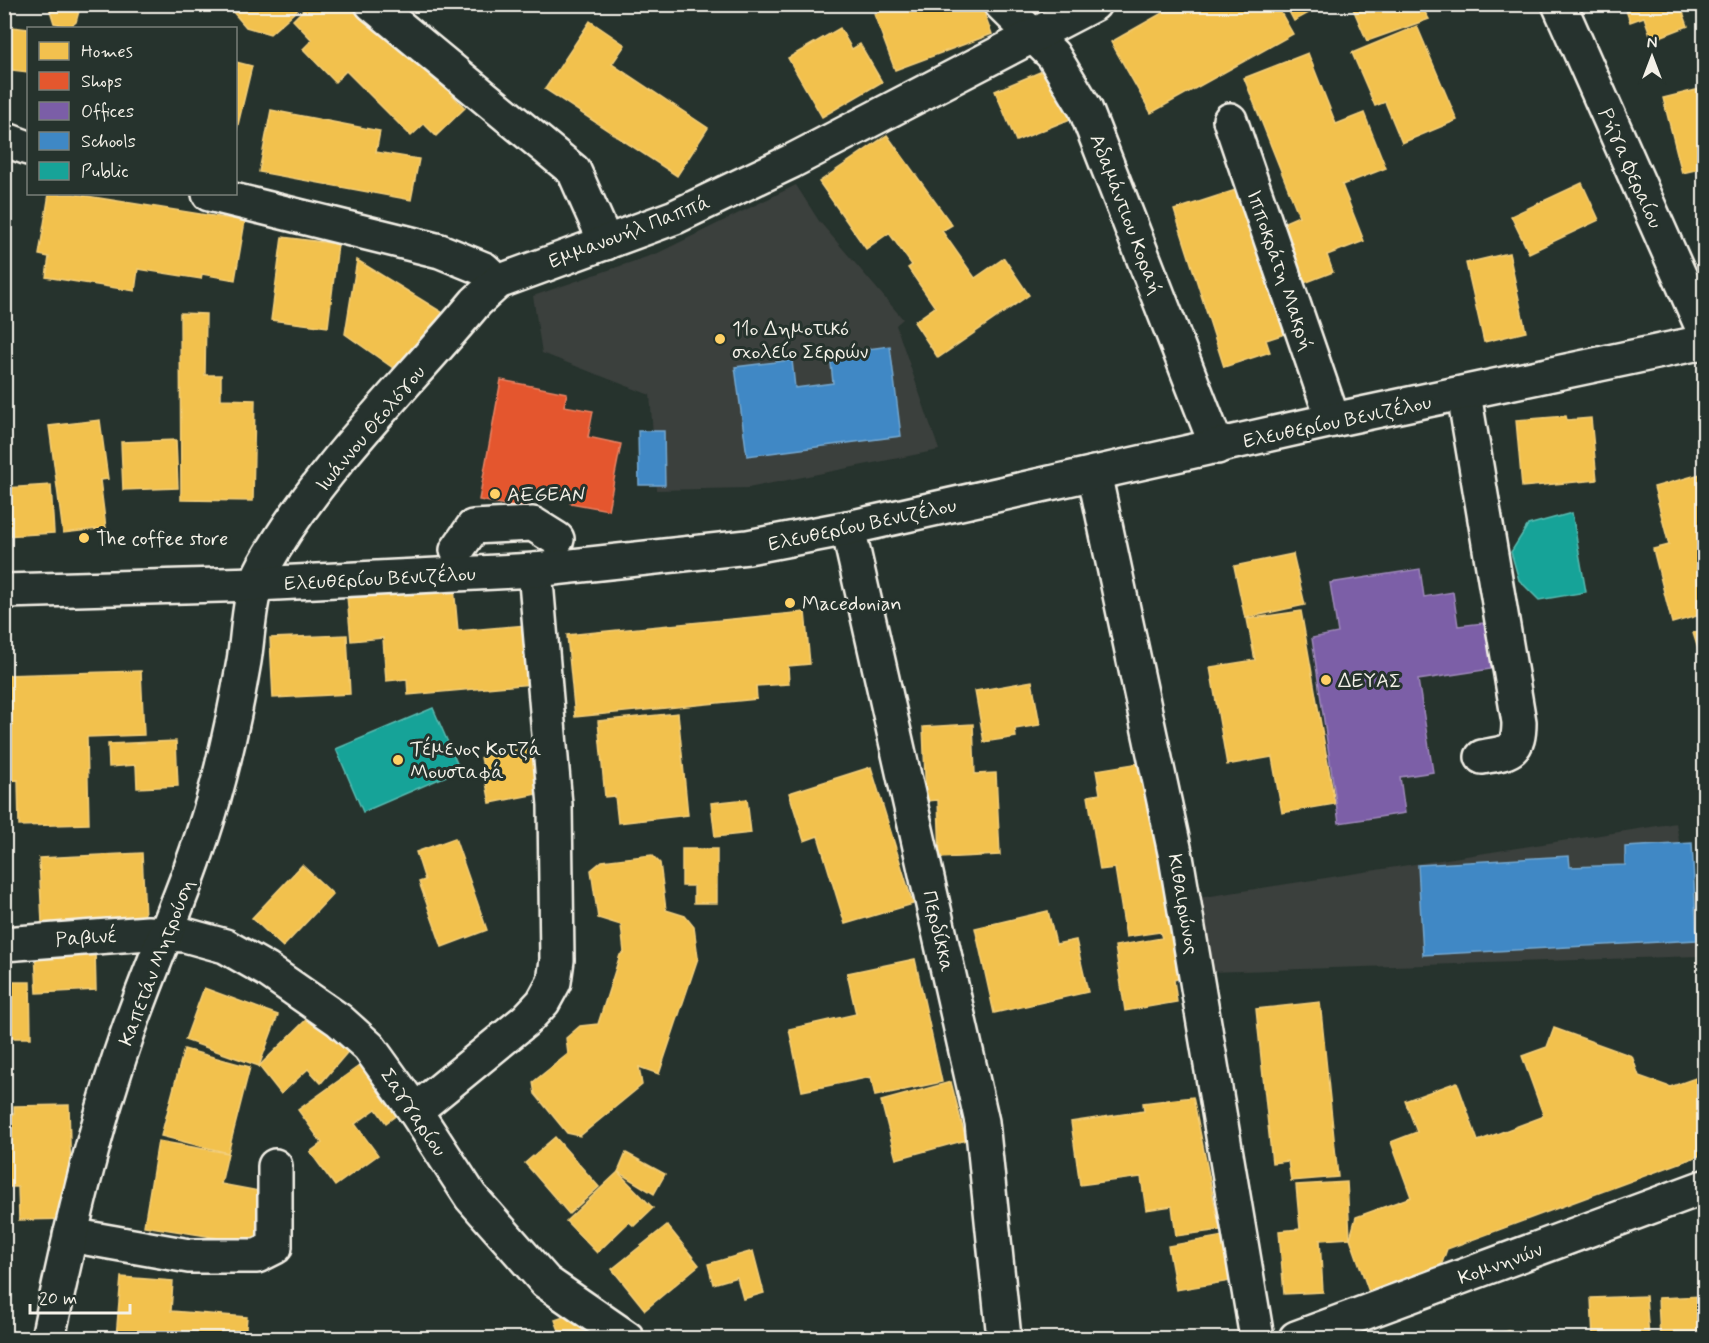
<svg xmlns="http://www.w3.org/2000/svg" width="1709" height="1343" font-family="Mynerve,sans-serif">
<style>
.built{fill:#3a3f3c}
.homes{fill:#f2c14e;stroke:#f3cf7c;stroke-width:1.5}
.shops{fill:#e4572e;stroke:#e98566;stroke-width:1.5}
.offices{fill:#7b5ea7;stroke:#9f8aba;stroke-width:1.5}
.schools{fill:#3f88c5;stroke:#75a8d0;stroke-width:1.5}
.public{fill:#17a398;stroke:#59bab0;stroke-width:1.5}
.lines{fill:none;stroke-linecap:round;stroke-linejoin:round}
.minor-casing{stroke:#f4f1e8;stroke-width:38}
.major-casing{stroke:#f4f1e8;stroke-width:38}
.minor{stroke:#26332d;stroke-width:33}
.major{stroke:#26332d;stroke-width:33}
.poi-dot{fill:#ffd166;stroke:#26332d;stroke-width:2}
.labels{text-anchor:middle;stroke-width:6;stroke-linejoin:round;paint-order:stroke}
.street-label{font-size:20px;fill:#f4f1e8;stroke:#26332d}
.poi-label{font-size:20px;fill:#f4f1e8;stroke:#26332d;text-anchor:start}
</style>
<rect width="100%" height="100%" fill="#26332d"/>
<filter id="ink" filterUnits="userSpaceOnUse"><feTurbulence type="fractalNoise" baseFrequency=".0167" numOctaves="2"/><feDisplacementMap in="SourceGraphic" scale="12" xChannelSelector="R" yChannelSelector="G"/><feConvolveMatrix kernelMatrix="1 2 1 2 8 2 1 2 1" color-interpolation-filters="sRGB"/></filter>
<g filter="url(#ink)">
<g class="built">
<polygon points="796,185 819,221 903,319 896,325 939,450 748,488 657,490 650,395 542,353 533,296 658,253"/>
<polygon points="1676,823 1699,956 1210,972 1198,898"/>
</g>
<g class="homes">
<polygon points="48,4 81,4 76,22 70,27 54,23"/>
<polygon points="226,4 304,4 270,34 246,27"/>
<polygon points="309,4 364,4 465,108 436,136 424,124 411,136 346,71 335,82 303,49 312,40 293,20"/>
<polygon points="900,4 981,4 992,34 895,70 874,14"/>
<polygon points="1178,4 1276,4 1293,34 1151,113 1111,42"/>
<polygon points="1285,4 1316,4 1318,8 1294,21"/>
<polygon points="1351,4 1420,4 1429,19 1367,41"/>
<polygon points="1624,4 1680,4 1688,26 1652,40 1644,17 1630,22"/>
<polygon points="590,21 625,45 612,64 708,128 677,176 545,89"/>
<polygon points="4,26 28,29 28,72 4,69"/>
<polygon points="1417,26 1457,120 1402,143 1385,102 1375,106 1352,53"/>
<polygon points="840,28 852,49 860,44 882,82 822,117 788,58"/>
<polygon points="1308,53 1336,124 1364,113 1386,168 1342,185 1364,241 1327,255 1333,272 1299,285 1276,226 1299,216 1244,78"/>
<polygon points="236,62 252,66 236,133"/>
<polygon points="1059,64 1080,115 1016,141 995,91"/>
<polygon points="1704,88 1704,168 1682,173 1663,98"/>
<polygon points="271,110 380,131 376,152 419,159 411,200 259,172"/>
<polygon points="887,135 952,225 942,231 975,278 1004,258 1029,295 938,358 914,322 935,307 908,268 912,265 889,233 866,249 819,182"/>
<polygon points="1582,183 1599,220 1529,253 1511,216"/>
<polygon points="1242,188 1288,333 1266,340 1270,352 1224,367 1174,210"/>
<polygon points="49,194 74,194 245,221 235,280 202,274 201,279 138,269 135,291 46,277 49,257 39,255"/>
<polygon points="282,237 338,244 328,327 271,320"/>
<polygon points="1509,253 1526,332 1484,342 1466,263"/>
<polygon points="357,260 448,316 403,375 345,334"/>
<polygon points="180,313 206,314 205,375 221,375 221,399 255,400 253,501 181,500"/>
<polygon points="1566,416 1567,420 1591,418 1597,480 1522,487 1516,420"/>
<polygon points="100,420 108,479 100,480 106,528 63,533 49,426"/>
<polygon points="176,440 178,488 123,490 121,442"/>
<polygon points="1704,473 1704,614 1672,623 1653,549 1669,545 1654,487"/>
<polygon points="51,485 54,533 4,536 4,488"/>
<polygon points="1293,554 1305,605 1245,618 1234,566"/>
<polygon points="454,587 458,631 527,625 532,684 408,695 407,679 386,681 383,638 351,641 347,596"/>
<polygon points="1301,611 1335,804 1282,813 1272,757 1227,765 1210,667 1255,660 1247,619"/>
<polygon points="805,612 810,664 788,666 789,684 756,686 757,699 575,717 567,635"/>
<polygon points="1704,629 1704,667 1693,633"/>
<polygon points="347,635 350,694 273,698 270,638"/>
<polygon points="141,671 144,735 87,737 89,824 19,826 18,780 4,781 4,675"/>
<polygon points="1032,681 1040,725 1015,729 1016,737 984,742 975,691"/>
<polygon points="678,713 688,815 618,823 615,796 605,797 598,721"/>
<polygon points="973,724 975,774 996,773 1000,855 940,858 938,800 926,801 923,727"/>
<polygon points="176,741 178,786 137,788 136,765 109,767 108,744"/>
<polygon points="537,746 547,792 490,803 481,757"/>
<polygon points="1146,762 1180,978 1174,980 1177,1002 1125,1011 1115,946 1162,938 1160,932 1126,937 1115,868 1100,870 1088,796 1100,794 1096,770"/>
<polygon points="871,767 913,904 845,924 818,836 804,841 789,793"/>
<polygon points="747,799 751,833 715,837 711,803"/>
<polygon points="455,838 487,930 442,947 419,882 425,880 416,852"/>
<polygon points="682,849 717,849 717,903 694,903 694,886 682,886"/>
<polygon points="142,853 145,918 42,923 39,858"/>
<polygon points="652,855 660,863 666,910 685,916 694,927 698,958 659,1074 639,1067 642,1085 580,1136 567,1133 535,1094 533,1082 568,1054 566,1038 580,1026 598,1024 620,955 624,952 621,925 598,918 591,870 602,861"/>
<polygon points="302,865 333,894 283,947 252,918"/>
<polygon points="1048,911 1056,944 1076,940 1088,992 994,1013 975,928"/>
<polygon points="95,949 96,990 37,993 35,952"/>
<polygon points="915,959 942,1082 875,1096 871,1077 802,1091 789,1029 856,1014 847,973"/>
<polygon points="4,982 30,982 31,1038 4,1038"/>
<polygon points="204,988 278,1015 259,1066 185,1040"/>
<polygon points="1320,1002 1338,1177 1291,1181 1288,1161 1272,1163 1256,1009"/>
<polygon points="313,1013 351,1048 321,1083 308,1069 281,1094 259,1066"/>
<polygon points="1554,1028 1632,1056 1639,1076 1670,1087 1704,1075 1704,1154 1447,1249 1441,1266 1369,1292 1350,1238 1356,1217 1411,1197 1391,1142 1417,1132 1405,1101 1457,1082 1478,1141 1542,1117 1543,1114 1522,1056 1547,1047"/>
<polygon points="184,1049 250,1067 228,1153 161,1136"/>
<polygon points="373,1056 409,1106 386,1123 376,1109 355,1124 378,1155 335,1186 310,1152 322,1143 298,1110"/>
<polygon points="951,1082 966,1140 896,1159 881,1101"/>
<polygon points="1193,1097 1220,1230 1176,1236 1172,1206 1146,1210 1141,1177 1080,1185 1071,1122 1144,1111 1143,1103"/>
<polygon points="69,1105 72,1219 19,1220 18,1187 4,1187 4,1114 14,1114 14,1106"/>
<polygon points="555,1137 599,1187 569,1214 525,1163"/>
<polygon points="158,1141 228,1153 221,1184 264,1192 256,1244 144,1226"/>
<polygon points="626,1153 665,1174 654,1194 618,1172"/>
<polygon points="618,1172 653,1208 634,1226 629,1222 597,1253 566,1221"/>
<polygon points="1347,1182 1350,1238 1320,1240 1323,1292 1284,1294 1279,1231 1300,1229 1296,1185"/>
<polygon points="667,1225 699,1265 645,1310 612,1269"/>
<polygon points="1223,1236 1231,1281 1176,1290 1168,1246"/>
<polygon points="753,1251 764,1293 743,1299 737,1277 713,1284 708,1264"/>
<polygon points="121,1277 173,1281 171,1311 247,1317 245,1338 116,1338"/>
<polygon points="1646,1296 1649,1338 1593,1338 1591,1298"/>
<polygon points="1704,1296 1704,1338 1660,1338 1658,1298"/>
<polygon points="582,1311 592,1338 562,1338 555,1320"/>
<polygon points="1509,1331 1511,1338 1481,1338"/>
</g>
<polygon class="shops" points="501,380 567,393 564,406 593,411 588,437 621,444 608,510 570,503 571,496 532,489 528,509 479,500"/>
<polygon class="offices" points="1420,569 1424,597 1453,592 1458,626 1501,621 1511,666 1418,680 1433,772 1400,777 1405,813 1339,823 1312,638 1338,633 1330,583"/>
<g class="schools">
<polygon points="890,346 901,436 747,456 735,367 792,360 795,388 833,383 830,354"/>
<polygon points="638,431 664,431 665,485 639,485"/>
<polygon points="1692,843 1697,940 1423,955 1418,865 1569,856 1570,867 1625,865 1625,847"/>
</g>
<g class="public">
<polygon points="1572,513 1586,592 1539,600 1519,580 1511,552 1528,525"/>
<polygon points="433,708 460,770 363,812 336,749"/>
</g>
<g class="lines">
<defs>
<g id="minor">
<polyline points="372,4 574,171 606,243"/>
<polyline points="1001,4 1053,55 1085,108 1217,447"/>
<polyline points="1559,4 1704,331"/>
<polyline points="1230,120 1333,420"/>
<polyline points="4,139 28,148"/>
<polyline points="209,194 440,251 484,269 498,282"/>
<path d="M1464 394 1519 722C1519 753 1509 752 1482 757"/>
<polyline points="1094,473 1176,857 1257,1338"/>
<polyline points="848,528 982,1122 1004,1338"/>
<polyline points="457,550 473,527 533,524 557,539"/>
<polyline points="4,944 148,933 185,935 225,946 267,970 339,1020 369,1047 415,1111 471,1197 546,1282 627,1338"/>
<polyline points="415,1111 526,1020 543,1002 554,982 557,960 555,805 535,570"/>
<polyline points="70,1235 189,1256 257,1256 275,1247 275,1166"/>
<path d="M48 1338C69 1237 92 1136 126 1038 153 959 190 882 213 801 226 755 236 708 244 661 249 630 248 594 264 566 317 471 407 385 476 302L498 282 675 217 792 161 1094 4"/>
<polyline points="1296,1338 1704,1187"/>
</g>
<polyline id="major" points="4,591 256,584 535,570 748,547 848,528 1333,420 1704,342"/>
</defs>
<use href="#minor" class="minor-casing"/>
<use href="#major" class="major-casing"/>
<use href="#minor" class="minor"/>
<use href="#major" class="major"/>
</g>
</g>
<g class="poi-dot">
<circle cx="720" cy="339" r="6"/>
<circle cx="495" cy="494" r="6"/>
<circle cx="84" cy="538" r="6"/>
<circle cx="790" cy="603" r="6"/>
<circle cx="1326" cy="680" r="6"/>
<circle cx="398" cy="760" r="6"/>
</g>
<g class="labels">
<g class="street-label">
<text transform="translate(1631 168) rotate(66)" y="7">Ρήγα Φεραίου</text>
<text transform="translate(1127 214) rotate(69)" y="7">Αδαμάντιου Κοραή</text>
<text transform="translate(629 231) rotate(-21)" y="7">Εμμανουήλ Παππά</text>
<text transform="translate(1281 270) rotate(71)" y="7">Ιπποκράτη Μακρή</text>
<text transform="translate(1337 421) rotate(-12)" y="7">Ελευθερίου Βενιζέλου</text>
<text transform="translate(370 428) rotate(-50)" y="7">Ιωάννου Θεολόγου</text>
<text transform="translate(862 524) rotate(-12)" y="7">Ελευθερίου Βενιζέλου</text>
<text transform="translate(380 578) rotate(-3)" y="7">Ελευθερίου Βενιζέλου</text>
<text transform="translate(1184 904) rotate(80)" y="7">Κιθαιρώνος</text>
<text transform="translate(939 931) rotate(77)" y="7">Περδίκκα</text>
<text transform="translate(86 937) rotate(-4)" y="7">Ραβινέ</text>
<text transform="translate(156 962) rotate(-69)" y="7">Καπετάν Μητρούση</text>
<text transform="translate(414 1112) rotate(56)" y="7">Σαγγαρίου</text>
<text transform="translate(1500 1263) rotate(-20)" y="7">Κομνηνών</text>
</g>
<g class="poi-label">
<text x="732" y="335">11ο Δημοτικό<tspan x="732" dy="23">σχολείο Σερρών</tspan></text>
<text x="507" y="501">AEGEAN</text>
<text x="96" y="545">The coffee store</text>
<text x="802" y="610">Macedonian</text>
<text x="1338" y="687">ΔΕΥΑΣ</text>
<text x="410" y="755">Τέμενος Κοτζά<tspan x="410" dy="23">Μουσταφά</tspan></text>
</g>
</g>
<rect width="1709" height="1343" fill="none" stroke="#26332d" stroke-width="24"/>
<rect x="12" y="12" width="1685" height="1319" fill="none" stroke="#f4f1e8" stroke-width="2" filter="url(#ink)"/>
<rect x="27" y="27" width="210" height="168" fill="#26332d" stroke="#787f78" stroke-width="1.5"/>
<rect x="39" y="42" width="30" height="18" fill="#f2c14e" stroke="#787f78" stroke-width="1.5"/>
<text x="81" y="57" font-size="18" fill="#f4f1e8">Homes</text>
<rect x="39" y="72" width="30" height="18" fill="#e4572e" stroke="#787f78" stroke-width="1.5"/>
<text x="81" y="87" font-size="18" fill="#f4f1e8">Shops</text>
<rect x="39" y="102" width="30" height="18" fill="#7b5ea7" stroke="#787f78" stroke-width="1.5"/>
<text x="81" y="117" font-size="18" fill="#f4f1e8">Offices</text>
<rect x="39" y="132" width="30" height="18" fill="#3f88c5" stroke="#787f78" stroke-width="1.5"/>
<text x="81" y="147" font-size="18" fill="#f4f1e8">Schools</text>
<rect x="39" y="162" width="30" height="18" fill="#17a398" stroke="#787f78" stroke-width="1.5"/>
<text x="81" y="177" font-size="18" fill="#f4f1e8">Public</text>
<g transform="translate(1652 57)" stroke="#26332d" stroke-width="4.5" paint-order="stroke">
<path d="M0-4.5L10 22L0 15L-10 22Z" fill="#f4f1e8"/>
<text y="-9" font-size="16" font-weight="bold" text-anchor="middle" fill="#f4f1e8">N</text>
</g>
<path d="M30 1304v9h100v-9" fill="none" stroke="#f4f1e8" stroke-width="3"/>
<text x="39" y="1304" font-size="18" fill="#f4f1e8" stroke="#26332d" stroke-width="4.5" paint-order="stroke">20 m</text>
</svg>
